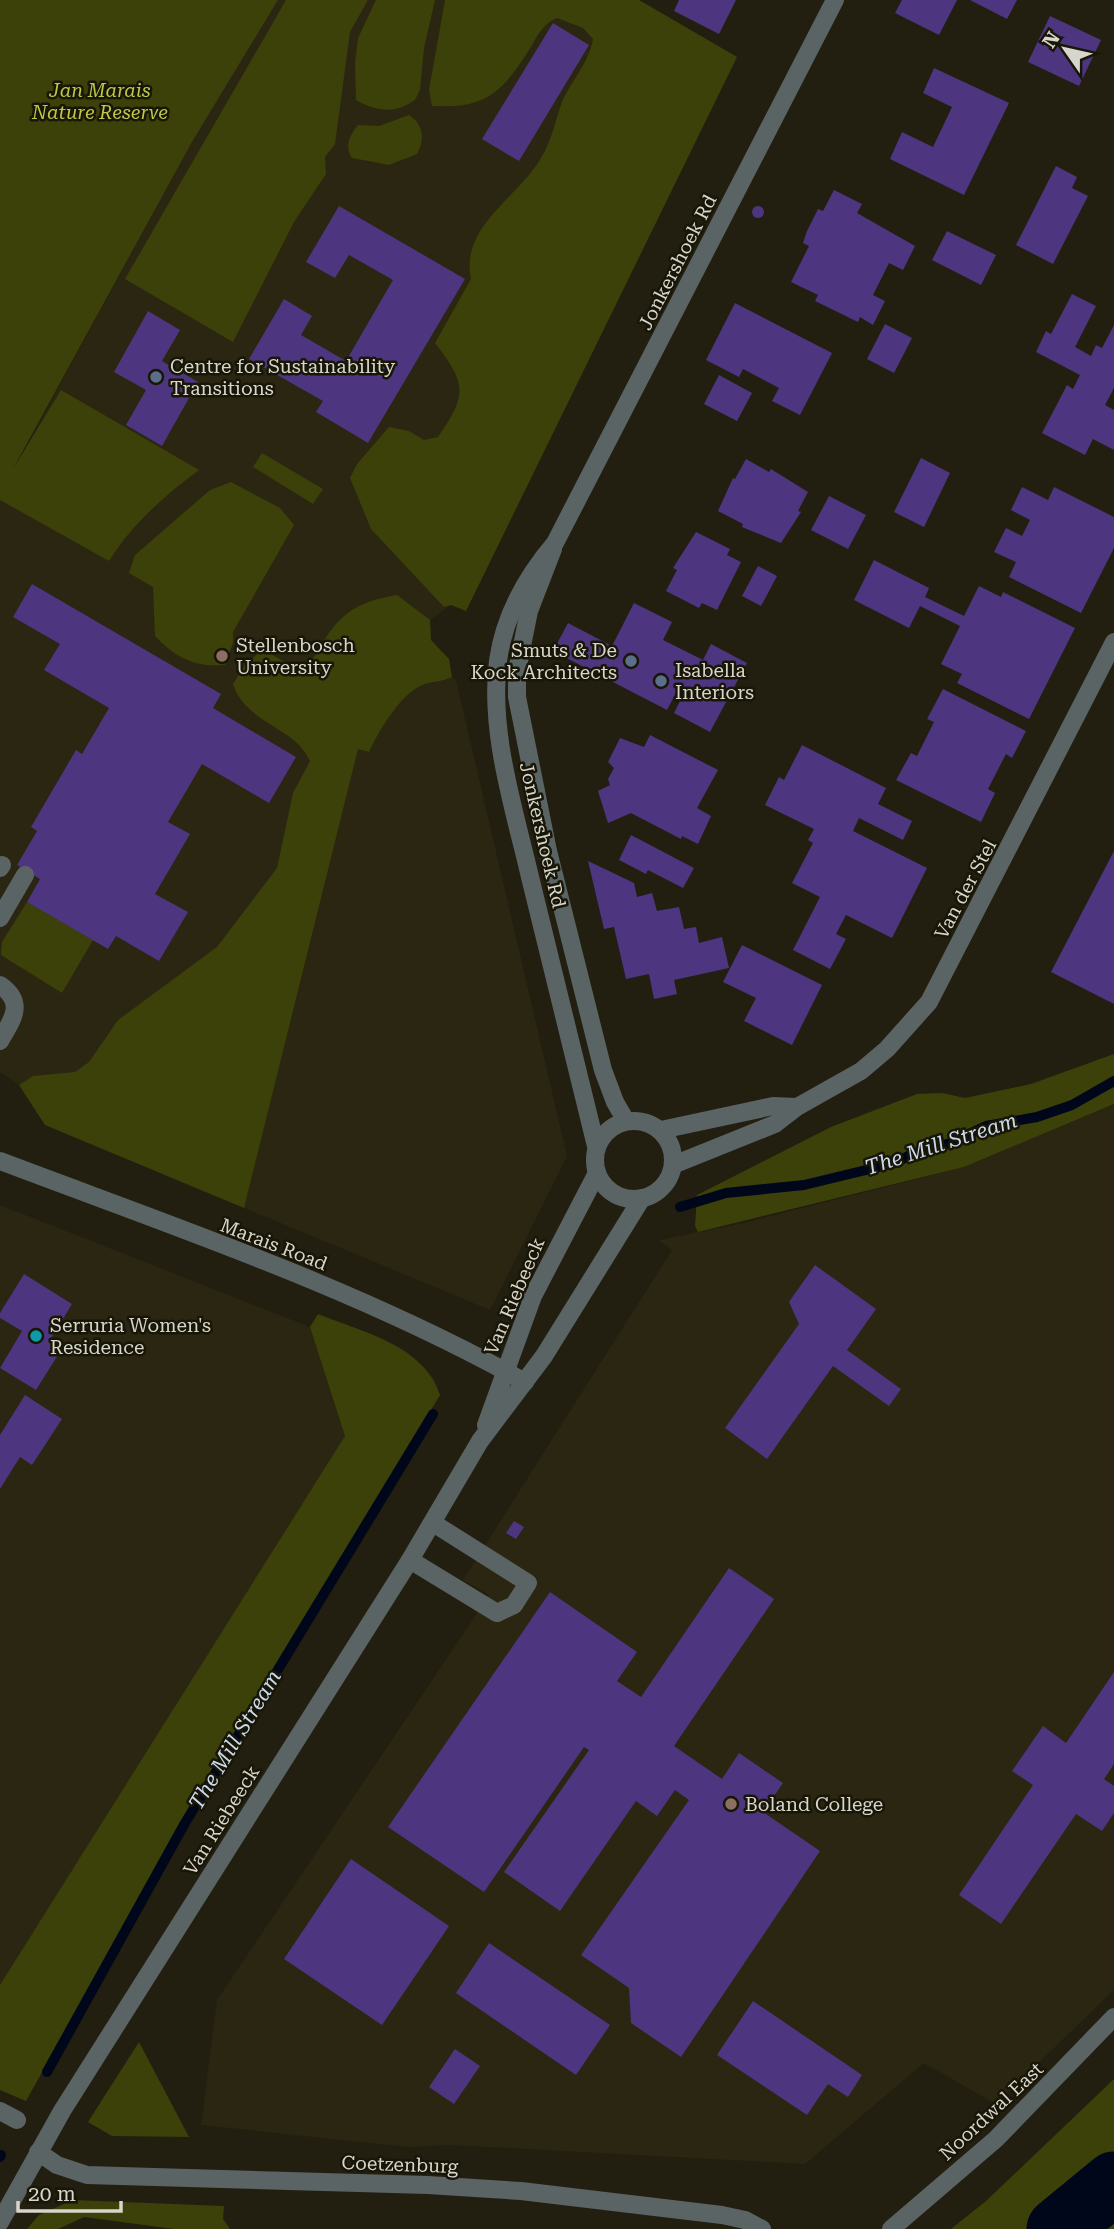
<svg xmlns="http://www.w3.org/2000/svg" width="1114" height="2229" font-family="'Roboto Serif',serif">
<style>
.built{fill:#2b2611}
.green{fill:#3c4009}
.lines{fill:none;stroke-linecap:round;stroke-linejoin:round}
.stream{stroke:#00071a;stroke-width:10}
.river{stroke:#00071a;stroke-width:63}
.building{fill:#4d3580}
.minor{stroke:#5a6465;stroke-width:18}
.service-dot{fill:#5c6f8a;stroke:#181607;stroke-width:2.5}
.education-dot{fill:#8d6e63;stroke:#181607;stroke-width:2.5}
.culture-dot{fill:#0f9aa8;stroke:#181607;stroke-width:2.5}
.labels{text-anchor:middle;stroke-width:5;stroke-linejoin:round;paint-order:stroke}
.park-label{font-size:19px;font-style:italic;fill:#bfc846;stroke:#181607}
.street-label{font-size:19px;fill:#d8d6cc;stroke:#181607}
.poi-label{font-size:19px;fill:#d8d6cc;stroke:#181607;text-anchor:start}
.water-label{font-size:21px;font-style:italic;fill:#cbdbed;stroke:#181607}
</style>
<rect width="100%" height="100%" fill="#221f10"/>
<g class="built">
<polygon points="278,0 639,0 737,57 466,611 451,605 430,620 431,640 449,659 452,677 456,680 567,1156 490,1310 45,1125 19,1085 0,1072 0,495 192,142"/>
<polygon points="1114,1104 1114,1990 996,2104 924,2063 805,2164 450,2145 408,2147 201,2125 217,2000 482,1606 488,1594 463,1580 672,1250 659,1240 735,1225 964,1167"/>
<polygon points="0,1205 310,1327 318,1314 406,1351 434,1378 440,1395 194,1799 26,2101 0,2090"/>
</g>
<g class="green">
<path d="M0 0H278L192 142 13 469 61 390 199 470C163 497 133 523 109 561L0 500Z"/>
<polygon points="286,0 368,0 350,32 335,144 325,157 326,174 294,222 233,342 125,279"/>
<path d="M376 0H435L424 48 420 90 415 100C395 114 377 112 356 100L355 64 358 38Z"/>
<path d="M445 0H639L737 57 466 611 451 605 444 607 371 529 350 478 357 464 389 427 409 431 424 440 438 437C468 394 466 383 435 343L471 279C460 226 518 198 541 158 552 140 555 121 562 102 571 81 589 63 593 39L583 28 557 18C541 25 538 36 529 50 502 93 485 109 432 106L429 90Z"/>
<path d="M409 115C424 125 425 140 417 154L389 165 352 158C344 146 350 135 358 125L379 126Z"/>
<polygon points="262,453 323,489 313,504 253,467"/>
<path d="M231 482 280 508 294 525 233 632V643L225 665C195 668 175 657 155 636L153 587 129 573 135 555 210 490Z"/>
<path d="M397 595 430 620 431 640 449 659 452 677C442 682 435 681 425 684 402 691 378 732 369 752L358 749 244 1208 45 1125 19 1085 33 1076 75 1072 89 1062 118 1020 217 947 277 868 293 793 310 761C296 727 246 724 233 684L245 665 263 649 304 674C333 627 338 605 397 595Z"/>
<polygon points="27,902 93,940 62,993 1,955 2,942"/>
<polygon points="1114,1054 1114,1104 964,1167 698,1232 695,1226 697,1195 831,1127 917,1094 942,1093 965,1098 1031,1084"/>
<path d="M318 1314C362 1332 424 1345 440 1395L194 1799 26 2101 0 2090V1985L345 1436 310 1327Z"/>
<polygon points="139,2042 189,2137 112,2136 88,2122"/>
<polygon points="1114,2079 1114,2229 951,2229 986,2201"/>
<polygon points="73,2200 224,2206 223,2219 230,2229 174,2229 84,2217 58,2229 27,2229 39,2215"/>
</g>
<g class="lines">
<g class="stream">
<polyline points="680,1207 726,1193 804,1185 895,1163 912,1154 950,1143 986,1126 1037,1117 1072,1105 1114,1081"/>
<polyline points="47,2072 185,1823 433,1414"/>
<polyline points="0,2157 1,2155"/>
</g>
<polyline class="river" points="1058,2229 1114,2183"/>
</g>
<g class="building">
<polygon points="679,0 736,0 719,34 674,11"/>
<polygon points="902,0 957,0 939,35 895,13"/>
<polygon points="970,0 1017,0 1007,19"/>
<polygon points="1050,16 1101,40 1079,86 1028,62"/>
<polygon points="553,23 589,45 519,161 482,139"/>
<polygon points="934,68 1009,103 964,195 890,159 902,132 933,147 952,107 923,93"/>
<polygon points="1056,166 1077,177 1072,188 1088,196 1053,264 1016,245"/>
<polygon points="834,190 862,204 857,213 915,246 903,270 889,263 873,295 885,301 873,325 860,317 858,322 815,301 818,295 791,282 809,246 803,243 807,231 818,209 823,211"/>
<polygon points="339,206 465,279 368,443 316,412 323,401 249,359 284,299 312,316 301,335 346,361 393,280 349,255 335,278 306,262"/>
<circle cx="758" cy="212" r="6"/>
<polygon points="947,231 996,255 981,285 932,260"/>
<polygon points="1072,294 1096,306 1075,347 1091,356 1096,345 1102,348 1114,325 1114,388 1105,405 1114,410 1114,450 1093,439 1085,455 1042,433 1067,385 1073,389 1080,375 1036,352 1046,331 1051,334"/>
<polygon points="735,303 832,353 800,415 772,401 779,388 743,369 739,377 706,360"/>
<polygon points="148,311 180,330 162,361 198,382 162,446 126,425 146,390 114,372"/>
<polygon points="885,324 912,338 894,373 867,359"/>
<polygon points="719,375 752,393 737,421 704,404"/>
<polygon points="921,458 950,473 924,527 894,512"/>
<polygon points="746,459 769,472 771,469 808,492 798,511 801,512 781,543 742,527 743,524 718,511 733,478 735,479"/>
<polygon points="1022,487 1048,500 1054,487 1114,517 1114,548 1081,613 1009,577 1016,562 994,552 1006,528 1022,536 1030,520 1011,510"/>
<polygon points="829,496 866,515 848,549 811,530"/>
<polygon points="696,532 730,549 727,555 741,562 717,610 702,603 699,608 666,591 677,570 673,568"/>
<polygon points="874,560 929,588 925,597 964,616 979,586 1001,597 1003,592 1075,628 1029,719 957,683 962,674 941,664 960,626 920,606 909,628 854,600"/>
<polygon points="758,566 777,576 761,606 742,596"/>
<polygon points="32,584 221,694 213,708 296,757 269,803 202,764 168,822 190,834 155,894 188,912 159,961 116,936 108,949 27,902 40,879 17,865 37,831 31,827 76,750 82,754 109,708 44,670 60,644 13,617"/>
<polygon points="634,603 672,622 663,640 703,660 711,644 747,663 710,732 674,713 685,691 679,687 667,710 553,651 568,623 612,646"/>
<polygon points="943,689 1026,731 1012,758 1006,754 988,789 995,793 981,822 896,780 911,753 917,756 934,722 927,719"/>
<polygon points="650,735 718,770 697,808 711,816 698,844 682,836 681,839 631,813 608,823 598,791 610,785 608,779 614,768 608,762 620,738 644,747"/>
<polygon points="802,745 886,788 878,804 912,821 903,840 859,818 853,831 927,868 892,938 846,915 836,934 846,939 830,969 793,950 820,897 792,883 813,843 808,840 814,829 765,805 779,777 784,780"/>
<polygon points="631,835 694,868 683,888 648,870 646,874 619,860"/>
<polygon points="1114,851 1114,1004 1051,972"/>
<polygon points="588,861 634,883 637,897 652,893 657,911 679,907 684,929 696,927 699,943 722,937 729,968 674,980 677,994 654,999 649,974 626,979 614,927 604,929"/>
<polygon points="742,945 822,985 792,1045 744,1021 756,998 723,982"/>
<polygon points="815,1265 876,1309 847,1350 901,1389 889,1406 833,1366 767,1459 725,1428 799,1324 789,1302"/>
<polygon points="24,1274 72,1304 50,1340 63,1347 36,1390 0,1368 22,1331 0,1318 0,1313"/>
<polygon points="25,1395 62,1419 32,1465 20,1457 0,1489 0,1435"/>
<polygon points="514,1521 524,1527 516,1539 506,1533"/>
<polygon points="729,1568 774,1599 674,1746 722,1779 739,1753 783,1783 763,1812 820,1851 681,2057 631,2023 629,1988 581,1955 689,1800 675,1790 657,1816 636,1801 560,1911 504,1872 589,1750 584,1747 484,1892 388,1827 550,1592 637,1652 617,1681 641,1697"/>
<polygon points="1114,1672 1114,1764 1104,1779 1114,1786 1114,1813 1102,1831 1076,1814 1001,1924 959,1895 1033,1785 1012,1771 1043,1726 1066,1743"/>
<polygon points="351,1859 449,1926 382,2025 284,1959"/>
<polygon points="489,1943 610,2025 576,2075 456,1993"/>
<polygon points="753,2001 862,2075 848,2097 828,2084 807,2115 717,2055"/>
<polygon points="455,2049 480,2066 454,2104 429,2087"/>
</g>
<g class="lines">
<g class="minor">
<polyline points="553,549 529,611 517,671 517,697 548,851 603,1070 615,1102 626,1121"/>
<polyline points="0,868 2,865"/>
<polyline points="0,918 25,875"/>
<path d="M0 985C26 1003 12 1020 0 1041"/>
<circle cx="634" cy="1160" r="39"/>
<polyline points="661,1130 773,1106 797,1107"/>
<path d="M596 1146C574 1056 552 966 530 877 514 808 489 732 498 661 504 617 526 577 555 543L835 0"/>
<path d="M0 1161C177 1228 359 1289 525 1382"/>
<polyline points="673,1165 775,1124 797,1107 861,1071 887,1049 929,1002 1114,642"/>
<polyline points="486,1425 533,1296 597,1173"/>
<polyline points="410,1560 497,1613 514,1605 528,1583 433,1523"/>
<polyline points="0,2111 17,2120"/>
<polyline points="38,2152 57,2165 87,2175 428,2185 521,2191 722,2215 745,2220 762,2229"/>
<polyline points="0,2222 62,2111 410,1560 480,1441 544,1356 642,1198"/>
<polyline points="891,2229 996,2139 1114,2017"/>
</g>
</g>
<g class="service-dot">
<circle cx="156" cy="377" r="7"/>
<circle cx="631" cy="661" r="7"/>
<circle cx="661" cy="681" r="7"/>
</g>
<g class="education-dot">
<circle cx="222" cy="656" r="7"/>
<circle cx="731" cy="1804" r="7"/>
</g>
<circle class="culture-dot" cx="36" cy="1336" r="7"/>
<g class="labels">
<g class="park-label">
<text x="100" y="97">Jan Marais<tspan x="100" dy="22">Nature Reserve</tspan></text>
</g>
<g class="street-label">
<text transform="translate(677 262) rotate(-63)" y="7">Jonkershoek Rd</text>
<text transform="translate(543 835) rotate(77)" y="7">Jonkershoek Rd</text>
<text transform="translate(965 889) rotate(-62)" y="7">Van der Stel</text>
<text transform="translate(274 1244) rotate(21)" y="7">Marais Road</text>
<text transform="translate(514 1296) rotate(-67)" y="7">Van Riebeeck</text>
<text transform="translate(221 1820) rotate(-58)" y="7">Van Riebeeck</text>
<text transform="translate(991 2111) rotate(-43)" y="7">Noordwal East</text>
<text transform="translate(400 2164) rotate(2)" y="7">Coetzenburg</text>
</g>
<g class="poi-label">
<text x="170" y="373">Centre for Sustainability<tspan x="170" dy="22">Transitions</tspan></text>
<text x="236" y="652">Stellenbosch<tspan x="236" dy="22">University</tspan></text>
<text x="617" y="657" text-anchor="end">Smuts &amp; De<tspan x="617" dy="22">Kock Architects</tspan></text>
<text x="675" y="677">Isabella<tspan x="675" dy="22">Interiors</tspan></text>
<text x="50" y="1332">Serruria Women's<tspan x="50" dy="22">Residence</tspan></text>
<text x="745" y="1811">Boland College</text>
</g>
<g class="water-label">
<text transform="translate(941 1144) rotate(-18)" y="7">The Mill Stream</text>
<text transform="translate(235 1740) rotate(-59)" y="7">The Mill Stream</text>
</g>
</g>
<g transform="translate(1065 49) rotate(304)" stroke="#181607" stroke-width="5" paint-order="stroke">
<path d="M0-5L12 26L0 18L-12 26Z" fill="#d8d6cc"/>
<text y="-10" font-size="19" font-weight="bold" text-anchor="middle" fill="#d8d6cc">N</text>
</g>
<path d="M18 2201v10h103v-10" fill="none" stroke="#d8d6cc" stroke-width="3.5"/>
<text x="28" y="2201" font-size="21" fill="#d8d6cc" stroke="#181607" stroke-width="5" paint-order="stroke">20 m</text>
</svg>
